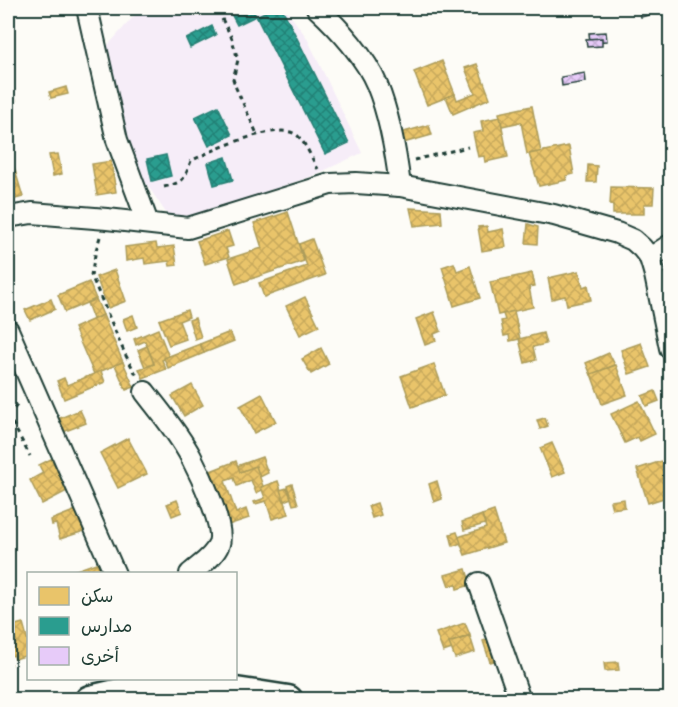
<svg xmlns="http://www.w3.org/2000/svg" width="678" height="707" font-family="Itim,'Playpen Sans Arabic',sans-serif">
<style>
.built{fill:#f6edf8}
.homes{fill:url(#homes-cross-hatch);stroke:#ac9c5a;stroke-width:1.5}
.schools{fill:url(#schools-cross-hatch);stroke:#278074;stroke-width:1.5}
.building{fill:url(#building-cross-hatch);stroke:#1f3d34;stroke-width:1.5}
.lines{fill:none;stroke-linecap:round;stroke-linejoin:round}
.street-casing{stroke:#1f3d34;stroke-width:24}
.secondary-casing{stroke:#1f3d34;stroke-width:33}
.path{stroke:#1f3d34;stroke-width:3;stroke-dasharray:4.5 4.5;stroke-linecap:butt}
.street{stroke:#fdfcf7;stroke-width:20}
.secondary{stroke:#fdfcf7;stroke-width:28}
</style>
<defs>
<pattern id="homes-cross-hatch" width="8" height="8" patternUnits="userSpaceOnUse" patternTransform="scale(1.5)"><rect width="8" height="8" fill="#e9c46a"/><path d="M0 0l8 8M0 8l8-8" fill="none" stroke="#c7a95c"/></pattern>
<pattern id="schools-cross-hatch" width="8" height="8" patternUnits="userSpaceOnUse" patternTransform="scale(1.5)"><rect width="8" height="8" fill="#2a9d8f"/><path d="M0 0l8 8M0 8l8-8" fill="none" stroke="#238176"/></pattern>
<pattern id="building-cross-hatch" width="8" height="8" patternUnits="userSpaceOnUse" patternTransform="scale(1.5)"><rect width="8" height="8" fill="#e7cbf9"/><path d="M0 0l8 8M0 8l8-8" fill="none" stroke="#c6afd6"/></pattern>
</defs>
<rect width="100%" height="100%" fill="#fdfcf7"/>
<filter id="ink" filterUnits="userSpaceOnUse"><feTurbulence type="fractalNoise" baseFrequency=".0167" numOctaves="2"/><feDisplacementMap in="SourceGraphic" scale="12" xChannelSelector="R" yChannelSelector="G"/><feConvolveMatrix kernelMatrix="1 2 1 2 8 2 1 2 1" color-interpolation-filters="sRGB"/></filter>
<g filter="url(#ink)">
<polygon class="built" points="141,8 285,8 307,38 362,153 310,177 214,209 180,219 166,213 122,147 103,51"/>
<g class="homes">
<polygon points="442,61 455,94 427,105 414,72"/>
<polygon points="477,64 490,98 453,114 446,97 455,94 457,100 475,93 465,68"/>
<polygon points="66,87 68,94 51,98 49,92"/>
<polygon points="13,93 16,100 8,103 8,95"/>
<polygon points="532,106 541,152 527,154 521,122 502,126 499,113"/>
<polygon points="500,117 508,157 485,162 484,156 478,157 473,133 483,131 481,121"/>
<polygon points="429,125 432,135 403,143 400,133"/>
<polygon points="569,146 574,174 566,176 567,180 539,186 529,154"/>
<polygon points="58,154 62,174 53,176 49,155"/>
<polygon points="11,157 23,197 8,201 8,158"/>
<polygon points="111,161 116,192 97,195 92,164"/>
<polygon points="588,165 597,166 596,182 587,182"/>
<polygon points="611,187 654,188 653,204 644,204 644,214 613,214 613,205 610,205"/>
<polygon points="410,208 441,210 442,223 414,226"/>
<polygon points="288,212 304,261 236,284 228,259 262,248 254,223"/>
<polygon points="528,224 538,227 537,244 526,243"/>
<polygon points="487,226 488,232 503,229 506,247 482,251 478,227"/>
<polygon points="228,231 233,246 226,248 229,257 205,264 197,241"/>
<polygon points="312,239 325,275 264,297 259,283 307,266 299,244"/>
<polygon points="156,243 157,248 174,246 177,265 170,266 169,261 145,264 144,258 126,261 125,247"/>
<polygon points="454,263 457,271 470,266 480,298 454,306 442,267"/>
<polygon points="115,270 126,301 108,308 96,277"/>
<polygon points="579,271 583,287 588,285 591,300 567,305 565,296 552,299 548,278"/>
<polygon points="532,273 535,286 529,287 533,307 498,315 490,282"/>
<polygon points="89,282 96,299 65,312 58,295"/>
<polygon points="305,297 319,326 300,335 286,306"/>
<polygon points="51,299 55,309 30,320 25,310"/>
<polygon points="96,299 103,315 93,319 87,303"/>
<polygon points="187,310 189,317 179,321 186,339 169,345 159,320"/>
<polygon points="514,311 520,339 510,341 509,335 504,336 501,321 505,320 503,314"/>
<polygon points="434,312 441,331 434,334 436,341 425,345 416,319"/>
<polygon points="103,315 123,362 94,374 74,328"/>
<polygon points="133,315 137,327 127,331 123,319"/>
<polygon points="195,318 201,337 195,339 189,320"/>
<polygon points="158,329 169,357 162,360 166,369 143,378 139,369 154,364 145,341 136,345 134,339"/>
<polygon points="230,332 234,341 204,353 200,344"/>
<polygon points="543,333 546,344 533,347 536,360 525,363 519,339"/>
<polygon points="641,343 650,367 629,374 621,350"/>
<polygon points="200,344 204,353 168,368 164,358"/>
<polygon points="147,346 154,364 145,367 138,350"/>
<polygon points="321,348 329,364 311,374 302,359"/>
<polygon points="609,353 615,365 591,375 586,363"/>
<polygon points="123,362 134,387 126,390 115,365"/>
<polygon points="434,364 445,395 412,407 401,376"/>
<polygon points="616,365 627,395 602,404 591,374"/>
<polygon points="101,371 105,382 64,399 57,381 64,378 67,385"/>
<polygon points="192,385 203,405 184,416 172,396"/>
<polygon points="655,391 659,401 646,406 642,396"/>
<polygon points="262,394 276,422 254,433 240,406"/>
<polygon points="639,401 655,434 640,441 638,437 625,443 611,414"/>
<polygon points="80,410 86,423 63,432 58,419"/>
<polygon points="545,418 548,426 540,429 537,420"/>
<polygon points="128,438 147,474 118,488 100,453"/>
<polygon points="552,443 565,472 552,477 540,448"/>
<polygon points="262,457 268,473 260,477 256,468 241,474 237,466"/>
<polygon points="51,459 69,490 42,504 30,480 43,473 39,465"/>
<polygon points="668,459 670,466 670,496 648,503 637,469"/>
<polygon points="236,461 240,472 256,466 264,489 256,493 251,480 237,486 234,478 225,481 236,513 246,509 249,518 228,525 208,472"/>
<polygon points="278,481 289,514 272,519 266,501 255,504 254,502 265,498 261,487"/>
<polygon points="437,481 442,499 434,502 429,484"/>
<polygon points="292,484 298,504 293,505 287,486"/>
<polygon points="287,488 291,498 284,501 280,490"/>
<polygon points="624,499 625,507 612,509 610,501"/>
<polygon points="177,500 182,512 172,516 167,504"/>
<polygon points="377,503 381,515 372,518 368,506"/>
<polygon points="76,510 84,531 60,539 56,524 52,525 51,520"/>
<polygon points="494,511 504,543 465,555 458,537 486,528 482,515"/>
<polygon points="482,515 485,524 464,530 462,522"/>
<polygon points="457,532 461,543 453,546 450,534"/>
<polygon points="99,562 103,574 65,574"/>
<polygon points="466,569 471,585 457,589 456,584 449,586 445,575"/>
<polygon points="23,623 28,641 28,655 15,659 14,655 8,657 11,665 8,666 8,627"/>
<polygon points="465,623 470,635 449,643 452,649 443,652 436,633"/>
<polygon points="470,636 475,652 455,658 449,643"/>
<polygon points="492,638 498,660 490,662 483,641"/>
<polygon points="618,662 619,670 605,671 604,663"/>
</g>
<g class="schools">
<polygon points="228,8 252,8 256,16 237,25"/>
<polygon points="273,8 282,8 349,143 325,154 256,16"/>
<polygon points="212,26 216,35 190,48 186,39"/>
<polygon points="218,106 232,135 209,146 195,117"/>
<polygon points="166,155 171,176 152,181 147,159"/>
<polygon points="226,157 233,180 214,185 208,163"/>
</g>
<g class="building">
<polygon points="650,8 652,14 641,17 639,10"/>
<polygon points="606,32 607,41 590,42 589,33"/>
<polygon points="602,38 602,46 587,47 586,39"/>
<polygon points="585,73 586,82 562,86 561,77"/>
</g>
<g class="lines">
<defs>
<g id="street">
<polyline points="87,8 117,140 148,223"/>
<path d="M317 8C339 28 366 58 377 85 390 117 396 153 400 186"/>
<polyline points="8,217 32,213 107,219 188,228 330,184 356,183 400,186 554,215 617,233 633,240 642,248 650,258 655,275 670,348"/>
<polyline points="650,258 670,245"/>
<polyline points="8,330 115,574"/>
<path d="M145 392C161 413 179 434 191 457 200 474 225 526 219 544 214 557 200 565 190 574"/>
<polyline points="479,583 520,700"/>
</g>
<polyline id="secondary" points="90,700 128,691 196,686 288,700"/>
</defs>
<use href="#street" class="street-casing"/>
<use href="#secondary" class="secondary-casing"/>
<g class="path">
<polyline points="222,19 231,36 238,60 233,79 236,88 258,136"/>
<polyline points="414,160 468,147"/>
<path d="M164 187C185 182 184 179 191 161 210 151 281 119 298 136 306 144 312 159 318 169"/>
<polyline points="100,237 96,250 91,275 125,354 137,376"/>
<polyline points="8,415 30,456"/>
<polyline points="8,415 20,402"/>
</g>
<use href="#street" class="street"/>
<use href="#secondary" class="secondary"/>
</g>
</g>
<rect width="678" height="707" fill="none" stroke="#fdfcf7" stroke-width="30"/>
<rect x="15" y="15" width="648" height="677" fill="none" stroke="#1f3d34" stroke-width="2" filter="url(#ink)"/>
<rect x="27" y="572" width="210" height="108" fill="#fdfcf7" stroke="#a4b0a9" stroke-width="1.5"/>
<rect x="39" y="587" width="30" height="18" fill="#e9c46a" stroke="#a4b0a9" stroke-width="1.5"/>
<text x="81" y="602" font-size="18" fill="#1f3d34">سكن</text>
<rect x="39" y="617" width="30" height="18" fill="#2a9d8f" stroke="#a4b0a9" stroke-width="1.5"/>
<text x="81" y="632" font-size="18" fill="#1f3d34">مدارس</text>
<rect x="39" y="647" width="30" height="18" fill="#e7cbf9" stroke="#a4b0a9" stroke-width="1.5"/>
<text x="81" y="662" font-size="18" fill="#1f3d34">أخرى</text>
</svg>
